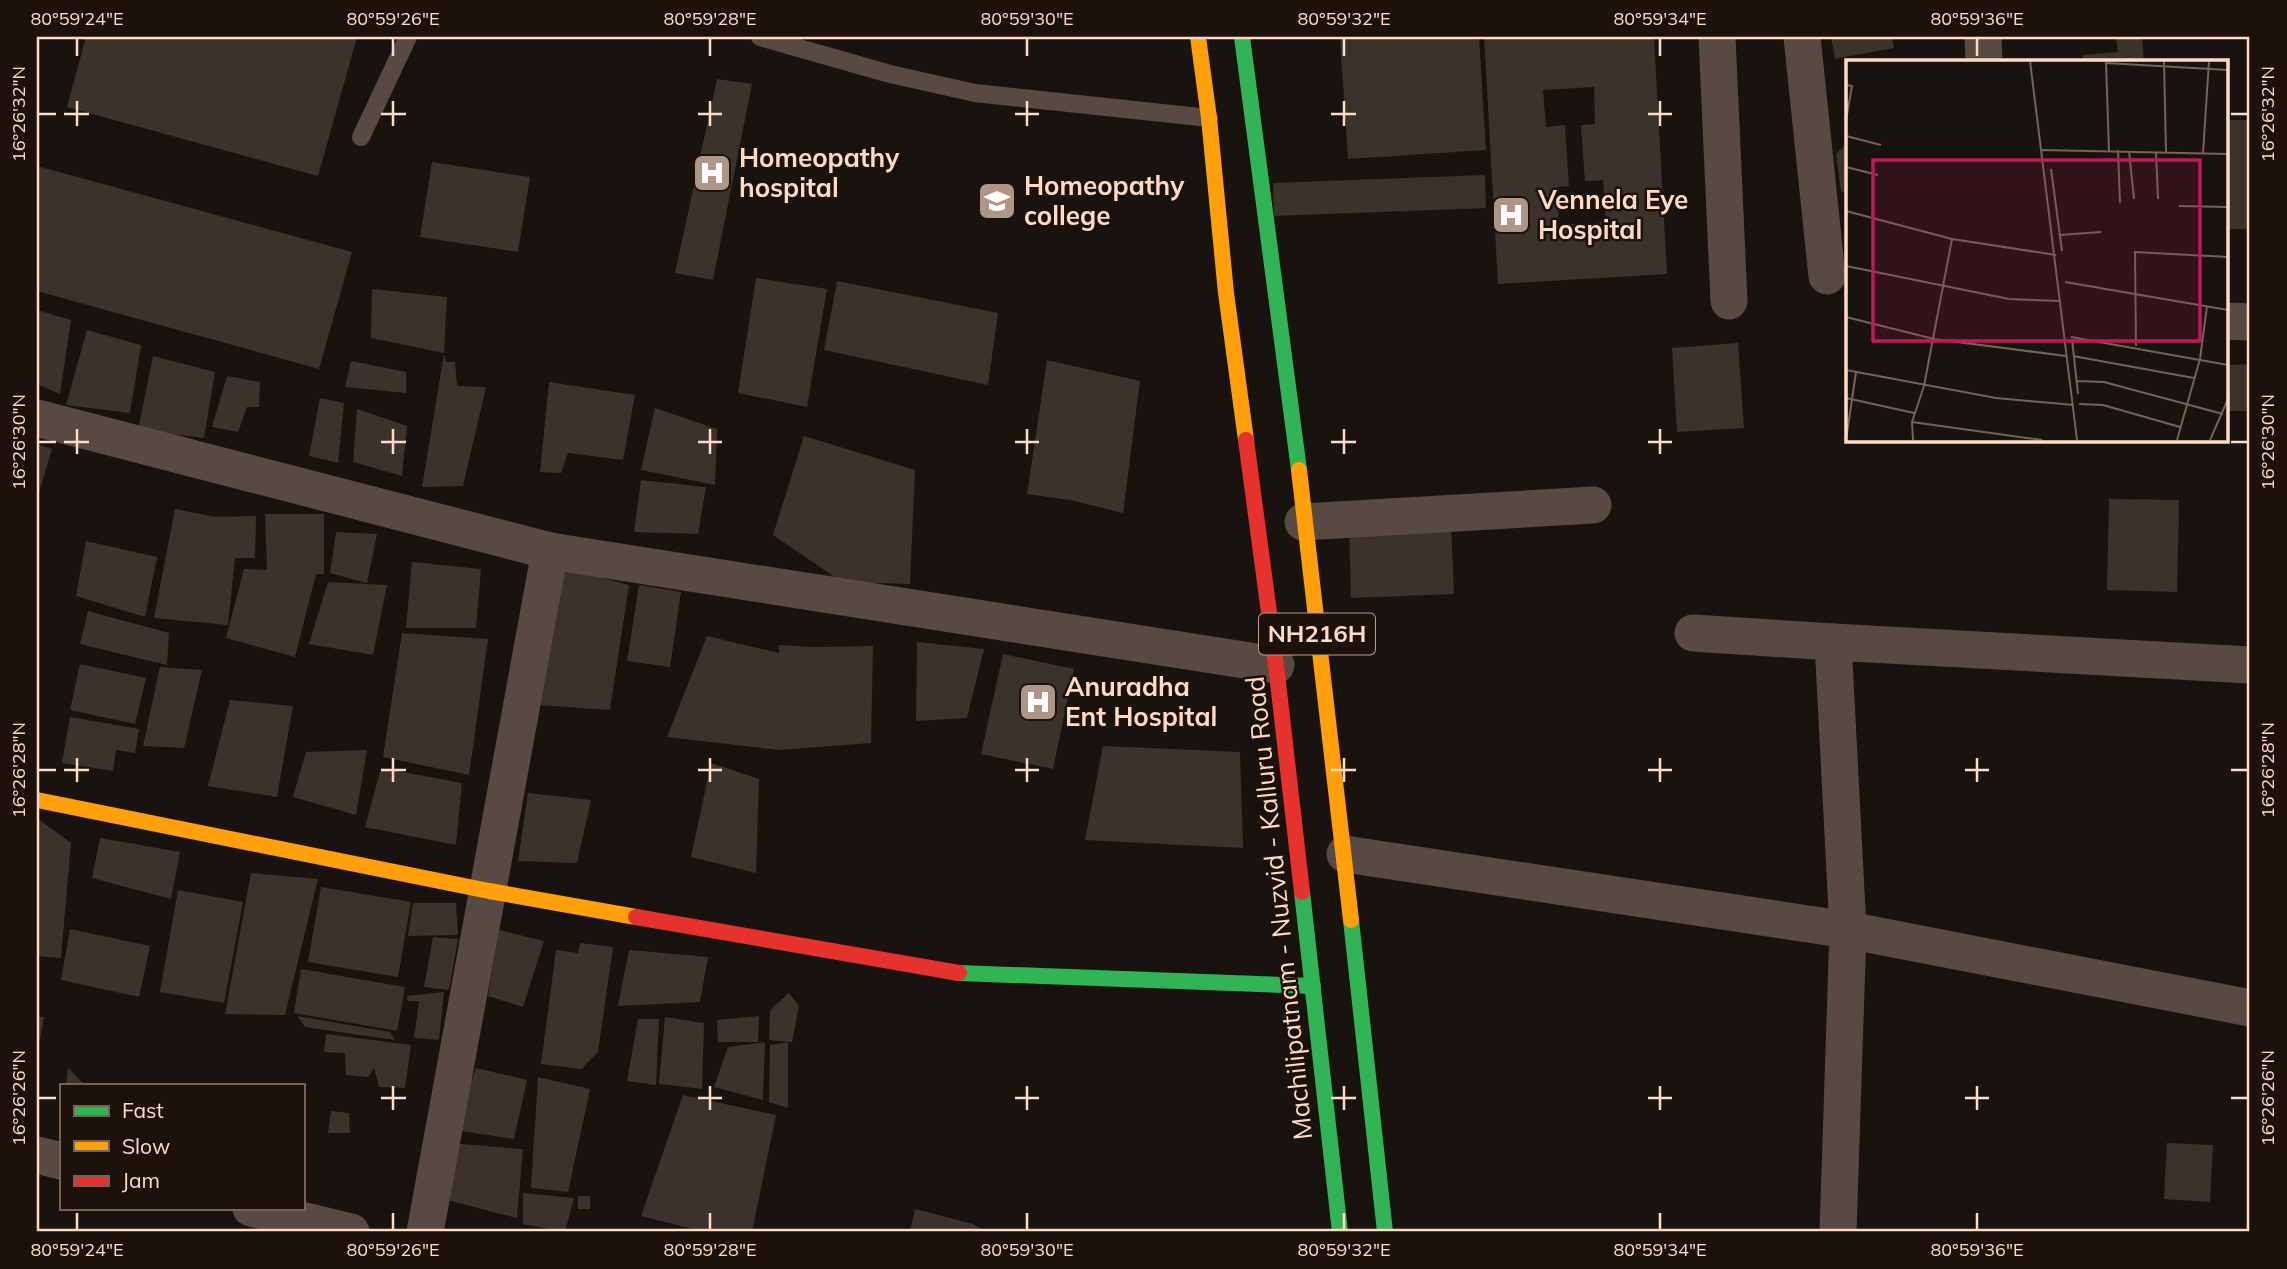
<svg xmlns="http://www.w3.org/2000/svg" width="2287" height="1269" font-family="Mulish,sans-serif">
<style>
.building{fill:#3b322b;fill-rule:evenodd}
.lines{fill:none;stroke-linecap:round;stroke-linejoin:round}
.lane{stroke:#594943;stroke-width:18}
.street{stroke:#594943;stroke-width:37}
.fast{stroke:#30b455;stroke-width:16}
.slow{stroke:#ff9f0a;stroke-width:16}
.jam{stroke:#e5322d;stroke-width:16}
.ticks{fill:none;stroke:#ffdbc5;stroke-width:2.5}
.labels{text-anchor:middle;stroke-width:5;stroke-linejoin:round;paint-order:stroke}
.shield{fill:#1c120b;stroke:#bb9f8d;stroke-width:2}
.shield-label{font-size:24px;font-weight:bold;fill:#ffdbc5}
.poi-label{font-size:26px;font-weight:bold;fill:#ffdbc5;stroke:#1c120b;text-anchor:start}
.street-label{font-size:26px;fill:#ffdbc5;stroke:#1c120b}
.inset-road{fill:none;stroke:#746358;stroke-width:2}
.view{fill:#c2185b;fill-opacity:0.15;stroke:#c2185b;stroke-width:3.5}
.inset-edge{fill:none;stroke:#ffdbc5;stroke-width:3.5}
.neatline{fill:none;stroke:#ffdbc5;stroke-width:2.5}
.ticks-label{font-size:18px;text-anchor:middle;fill:#ffdbc5}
</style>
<rect width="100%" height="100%" fill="#18130f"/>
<g class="building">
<polygon points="86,37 357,37 318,176 67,107"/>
<polygon points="1340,37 1479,37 1486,150 1348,159"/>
<path d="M1484 37H1654L1667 274 1498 284ZM1594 87 1595 124 1581 125 1585 181 1603 180 1606 222 1559 225 1557 187 1569 186 1565 125 1546 127 1543 90Z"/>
<polygon points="1831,37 1892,37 1894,48 1835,59"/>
<polygon points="2116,37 2142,37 2144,61 2084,61 2083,55 2118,52"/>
<polygon points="717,79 752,84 713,280 675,273"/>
<rect x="2226" y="120" width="24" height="109"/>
<polygon points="1848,142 1848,191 1841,192 1836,154"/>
<polygon points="432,162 530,177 518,252 420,237"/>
<polygon points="37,166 352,252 319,369 37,291"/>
<polygon points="1485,175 1486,208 1274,216 1273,183"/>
<polygon points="756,278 827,289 807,407 738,393"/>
<polygon points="837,281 998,313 988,385 824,350"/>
<polygon points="372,289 447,297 444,353 371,338"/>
<polygon points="37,310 71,320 60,394 37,384"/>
<polygon points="87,330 141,345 130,413 66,405"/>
<polygon points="1738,343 1744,428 1677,432 1672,348"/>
<polygon points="444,354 446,362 455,362 457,386 486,387 463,486 422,487"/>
<polygon points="153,356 215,372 204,438 138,430"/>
<polygon points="1047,360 1140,381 1123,513 1070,500 1027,494"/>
<polygon points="351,361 406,372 406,393 345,387"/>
<polygon points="2250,364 2250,411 2226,411 2226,365"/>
<polygon points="227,376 260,382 259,407 247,407 238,432 212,427"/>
<polygon points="549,382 635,395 623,460 568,453 561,473 540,472"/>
<polygon points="320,398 344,403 338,463 309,456"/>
<polygon points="655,408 717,429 715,485 641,470"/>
<polygon points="357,409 407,426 402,476 353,462"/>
<polygon points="804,436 915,470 910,584 842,582 773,535"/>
<polygon points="37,444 52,449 37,499"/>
<polygon points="641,480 706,487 698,534 634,532"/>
<polygon points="2109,499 2179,500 2177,592 2107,590"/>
<polygon points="175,509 216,517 256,516 255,558 235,558 228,625 154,618"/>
<polygon points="265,514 324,514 324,574 316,574 295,657 226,638 244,569 267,570"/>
<polygon points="1451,521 1454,594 1351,598 1349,524"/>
<polygon points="336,532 377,534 367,583 330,573"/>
<polygon points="86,541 157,557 145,617 76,596"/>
<polygon points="412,562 481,569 476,628 406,628"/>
<polygon points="560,567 629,585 610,710 523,704"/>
<polygon points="328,582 387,585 373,655 309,644"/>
<polygon points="639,585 681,592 670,667 627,661"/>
<polygon points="88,611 169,633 167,665 80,644"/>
<polygon points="402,633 488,639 469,775 383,757"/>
<polygon points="707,636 779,653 779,645 812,647 873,646 871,743 779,750 667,737"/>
<polygon points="917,642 984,649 967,718 916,721"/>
<polygon points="1003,654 1074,669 1053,769 981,754"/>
<polygon points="80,664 146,678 135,724 70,710"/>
<polygon points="160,667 202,670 184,748 143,746"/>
<polygon points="230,700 293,706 277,797 208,786"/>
<polygon points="70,717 139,729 135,753 116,750 113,771 62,763"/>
<polygon points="1103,746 1240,752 1243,848 1085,840"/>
<polygon points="367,750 356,815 293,797 306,752"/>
<polygon points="711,763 759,779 756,873 691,857"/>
<polygon points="381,768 462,783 456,845 365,827"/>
<polygon points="528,793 591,800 577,863 518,861"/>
<polygon points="37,818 71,843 61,958 37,956"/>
<polygon points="100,838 180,852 171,899 92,878"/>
<polygon points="251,873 318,879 285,1015 225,1014"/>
<polygon points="321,887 411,902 398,977 308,962"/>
<polygon points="178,890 243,902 224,1003 160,992"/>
<polygon points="413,903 456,903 458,935 408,936"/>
<polygon points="70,929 150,946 139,997 61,980"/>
<polygon points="499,930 544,941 523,1007 488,996"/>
<polygon points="433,937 458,939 449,990 424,987"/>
<polygon points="580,943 613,947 598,1052 581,1069 541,1064 556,950 578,953"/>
<polygon points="629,950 708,957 700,1002 618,1006"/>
<polygon points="301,969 405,987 397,1031 294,1013"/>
<polygon points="444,992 439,1040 414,1038 419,1001 408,1001 407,996"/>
<polygon points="789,993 799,1006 792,1042 769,1040 770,1010"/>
<polygon points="37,1016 44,1017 40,1040 37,1039"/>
<polygon points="297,1016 390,1032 395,1040 305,1027"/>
<polygon points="759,1016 758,1042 718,1042 717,1020"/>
<polygon points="665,1017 704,1023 702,1089 659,1084"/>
<polygon points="638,1019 659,1019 656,1085 627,1081"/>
<polygon points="326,1034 411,1045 405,1088 379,1087 374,1068 369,1077 346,1075 345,1053 324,1052"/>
<polygon points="765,1042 763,1100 714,1087 728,1047"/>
<polygon points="788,1042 788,1108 769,1102 770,1045"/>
<polygon points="68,1067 84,1085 66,1085"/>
<polygon points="476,1068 527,1080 514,1139 455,1130"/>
<polygon points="538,1077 590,1089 568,1192 531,1188"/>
<polygon points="683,1095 776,1115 752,1232 705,1232 641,1216"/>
<polygon points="331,1111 349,1113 350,1133 328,1133"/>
<polygon points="450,1143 523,1149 517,1218 431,1196"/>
<polygon points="2167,1143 2213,1145 2210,1202 2164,1199"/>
<polygon points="523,1193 574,1198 565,1232 523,1224"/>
<rect x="578" y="1196" width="12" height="13"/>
<polygon points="915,1209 973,1224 987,1232 910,1232"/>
</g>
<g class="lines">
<g class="lane">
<polyline points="760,37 890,74 975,93 1209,118"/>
<polyline points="361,137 408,37"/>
</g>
<g class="street">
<polyline points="1717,37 1729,301"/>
<polyline points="1802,37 1827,276"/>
<polyline points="1983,37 1984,61"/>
<polyline points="2226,321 2250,322"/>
<polyline points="37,418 550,551 1276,665"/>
<polyline points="1303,522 1593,505"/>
<polyline points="1693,633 1833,642"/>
<polyline points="1345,854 1848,930 2250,1008"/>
<polyline points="37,1155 61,1161"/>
<polyline points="251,1208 351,1232"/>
<polyline points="425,1232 550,551"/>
<polyline points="1838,1232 1848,930 1833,642 2250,665"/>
</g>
<g class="fast">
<polyline points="1242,37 1299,470"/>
<polyline points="1302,892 1340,1232"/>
<polyline points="1351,920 1385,1232"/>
<polyline points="959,973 1313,986"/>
</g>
<g class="slow">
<polyline points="1198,37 1209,118 1226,293 1246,440"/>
<polyline points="1299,470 1351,920"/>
<polyline points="37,800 489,891 636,917"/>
</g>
<g class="jam">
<polyline points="1246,440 1276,665 1302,892"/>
<polyline points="636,917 959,973"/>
</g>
</g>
<path class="ticks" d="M77 38V56M393 38V56M710 38V56M1027 38V56M1344 38V56M1660 38V56M1977 38V56M77 101V126M393 101V126M710 101V126M1027 101V126M1344 101V126M1660 101V126M38 114H56M64 114H89M381 114H406M698 114H722M1015 114H1039M1331 114H1356M1648 114H1672M2231 114H2248M77 429V454M393 429V454M710 429V454M1027 429V454M1344 429V454M1660 429V454M38 442H56M64 442H89M381 442H406M698 442H722M1015 442H1039M1331 442H1356M1648 442H1672M2231 442H2248M77 758V782M393 758V782M710 758V782M1027 758V782M1344 758V782M1660 758V782M1977 758V782M38 770H56M64 770H89M381 770H406M698 770H722M1015 770H1039M1331 770H1356M1648 770H1672M1965 770H1989M2231 770H2248M393 1086V1110M710 1086V1110M1027 1086V1110M1344 1086V1110M1660 1086V1110M1977 1086V1110M38 1098H56M381 1098H406M698 1098H722M1015 1098H1039M1331 1098H1356M1648 1098H1672M1965 1098H1989M2231 1098H2248M77 1213V1230M393 1213V1230M710 1213V1230M1027 1213V1230M1344 1213V1230M1660 1213V1230M1977 1213V1230"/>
<defs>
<symbol id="hospital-square" viewBox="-11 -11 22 22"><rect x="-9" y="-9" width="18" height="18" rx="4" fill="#ae9585" stroke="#1c120b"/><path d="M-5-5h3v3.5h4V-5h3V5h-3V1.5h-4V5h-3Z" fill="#fff"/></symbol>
<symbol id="university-square" viewBox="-11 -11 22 22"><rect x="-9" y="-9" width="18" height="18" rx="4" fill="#ae9585" stroke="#1c120b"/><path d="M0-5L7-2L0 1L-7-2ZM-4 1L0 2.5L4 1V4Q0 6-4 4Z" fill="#fff"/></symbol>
</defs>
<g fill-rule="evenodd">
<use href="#hospital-square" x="690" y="151" width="44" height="44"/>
<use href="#university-square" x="975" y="179" width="44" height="44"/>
<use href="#hospital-square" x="1489" y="193" width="44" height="44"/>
<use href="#hospital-square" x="1016" y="680" width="44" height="44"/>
</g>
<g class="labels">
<rect class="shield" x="1259" y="613.5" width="116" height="41" rx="5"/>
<g class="shield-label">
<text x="1317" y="642">NH216H</text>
</g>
<g class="poi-label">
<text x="739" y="167">Homeopathy<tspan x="739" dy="30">hospital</tspan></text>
<text x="1024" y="195">Homeopathy<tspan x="1024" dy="30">college</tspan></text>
<text x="1538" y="209">Vennela Eye<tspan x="1538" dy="30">Hospital</tspan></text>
<text x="1065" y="696">Anuradha<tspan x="1065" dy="30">Ent Hospital</tspan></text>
</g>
<g class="street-label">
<text transform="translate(1279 908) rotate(-96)" y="9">Machilipatnam - Nuzvid - Kalluru Road</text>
</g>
</g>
<g transform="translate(1846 60)">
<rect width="382" height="382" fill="#18130f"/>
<path class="inset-road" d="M184 1 231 380M318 1 320 92M260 2 263 91M260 3 382 10M0 25 6 26 0 60M0 76 35 85M196 90 382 94M272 90 274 143M283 91 288 139M310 92 312 139M357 93 363 1M0 107 32 115M205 109 216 191M333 146 382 147M0 151 106 179 210 195M214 175 255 172M0 206 163 239 215 241M219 222 382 250M0 257 88 279 220 296M225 277 382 305M226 279 232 334M290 286 289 192 382 197M227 296 348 318M0 310 150 338 228 345M231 321 258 322 377 354M0 338 68 353M233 344 257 345 334 367M66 362 196 380M0 380 10 312M67 380 66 362 78 326 106 179M331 380 354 299 361 246M364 380 382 339"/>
<path class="view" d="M27 100H354V281H27Z"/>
<rect width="382" height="382" class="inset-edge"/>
</g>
<rect width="2287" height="1269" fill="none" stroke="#1c120b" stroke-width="77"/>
<rect x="60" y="1084" width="245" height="126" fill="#1c120b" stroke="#776255" stroke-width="2"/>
<rect x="74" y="1106" width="35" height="10" fill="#30b455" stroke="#776255" stroke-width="2"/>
<text x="122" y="1118" font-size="21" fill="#ffdbc5">Fast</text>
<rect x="74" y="1141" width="35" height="10" fill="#ff9f0a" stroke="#776255" stroke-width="2"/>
<text x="122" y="1154" font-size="21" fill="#ffdbc5">Slow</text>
<rect x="74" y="1176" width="35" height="10" fill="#e5322d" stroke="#776255" stroke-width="2"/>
<text x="122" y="1188" font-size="21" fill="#ffdbc5">Jam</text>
<rect x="38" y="38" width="2210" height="1192" class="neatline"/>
<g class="ticks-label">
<text x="77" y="25">80°59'24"E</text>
<text x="393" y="25">80°59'26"E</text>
<text x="710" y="25">80°59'28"E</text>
<text x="1027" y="25">80°59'30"E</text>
<text x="1344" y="25">80°59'32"E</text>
<text x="1660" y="25">80°59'34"E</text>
<text x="1977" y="25">80°59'36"E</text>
<text transform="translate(19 114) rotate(-90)" y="6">16°26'32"N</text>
<text transform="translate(2268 114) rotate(-90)" y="6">16°26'32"N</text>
<text transform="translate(19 442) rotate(-90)" y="6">16°26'30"N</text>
<text transform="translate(2268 442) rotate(-90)" y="6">16°26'30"N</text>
<text transform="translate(19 770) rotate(-90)" y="6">16°26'28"N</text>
<text transform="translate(2268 770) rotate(-90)" y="6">16°26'28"N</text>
<text transform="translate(19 1098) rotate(-90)" y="6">16°26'26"N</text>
<text transform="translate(2268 1098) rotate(-90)" y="6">16°26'26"N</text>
<text x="77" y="1256">80°59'24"E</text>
<text x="393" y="1256">80°59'26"E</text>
<text x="710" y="1256">80°59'28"E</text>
<text x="1027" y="1256">80°59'30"E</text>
<text x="1344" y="1256">80°59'32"E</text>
<text x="1660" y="1256">80°59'34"E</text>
<text x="1977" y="1256">80°59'36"E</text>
</g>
</svg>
